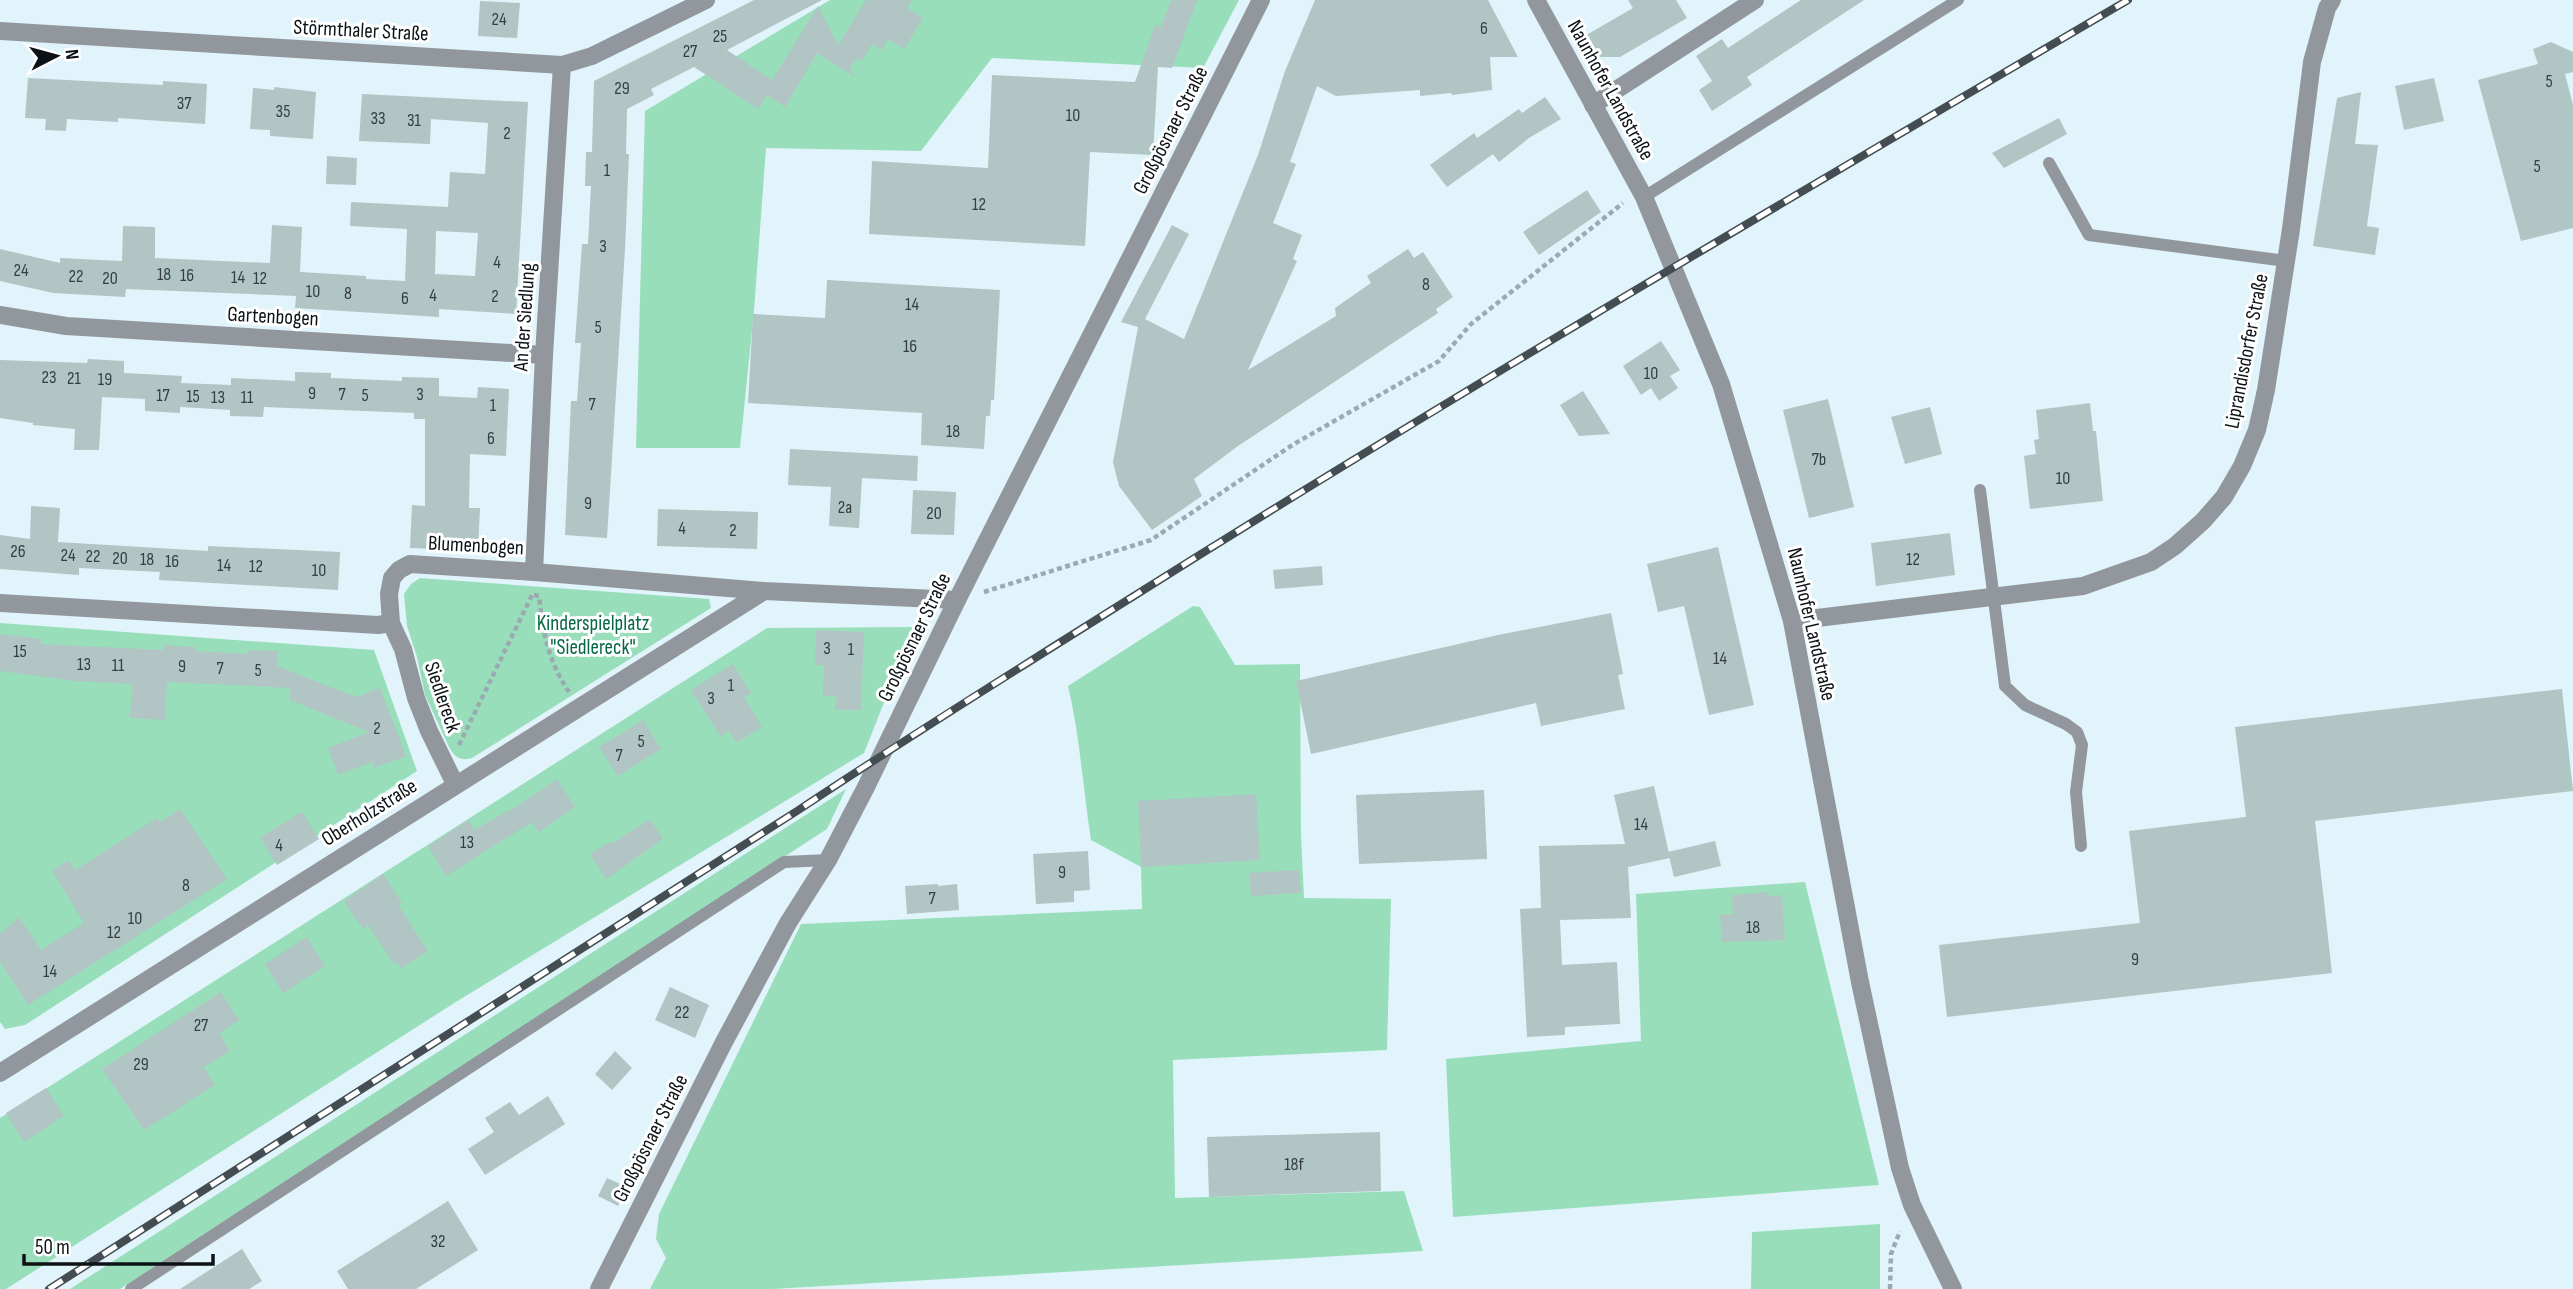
<svg xmlns="http://www.w3.org/2000/svg" width="2573" height="1289" font-family="'Sofia Sans Condensed',sans-serif">
<style>
.green{fill:#99debb}
.building{fill:#b0c5c4;fill-rule:evenodd}
.lines{fill:none;stroke-linecap:round;stroke-linejoin:round}
.path{stroke:#9baab0;stroke-width:4.5;stroke-dasharray:5 3.5;stroke-linecap:butt}
.service{stroke:#92979d;stroke-width:12}
.minor{stroke:#92979d;stroke-width:18}
.tertiary{stroke:#92979d;stroke-width:18}
.rail-casing{stroke:#444d51;stroke-width:8}
.rail{stroke:#fff;stroke-width:5;stroke-dasharray:16;stroke-linecap:butt}
.labels{text-anchor:middle;stroke-width:6;stroke-linejoin:round;paint-order:stroke}
.number-label{font-size:18px;fill:#353f41}
.street-label{font-size:21px;fill:#0c1215;stroke:#fff}
.park-label{font-size:21px;fill:#076846;stroke:#fff}
</style>
<rect width="100%" height="100%" fill="#e1f4fb"/>
<g class="green">
<polygon points="830,0 1239,0 1203,68 992,58 921,151 766,148 754,311 740,448 636,448 645,111"/>
<path d="M420 578 709 599 711 608 472 758C461 761 456 758 450 749L425 695 417 657 407 626 404 594 411 584Z"/>
<path d="M1193 606 1200 607 1235 665 1300 664 1301 836 1304 898 1391 899 1387 1050 1173 1060 1175 1198 1404 1191 1423 1251 772 1289H650L666 1258 656 1239 659 1214 801 924 1142 909 1141 867 1091 840C1083 789 1080 736 1068 686Z"/>
<polygon points="0,623 374,650 417,771 25,1025 5,1029 0,1022"/>
<polygon points="914,627 864,753 459,1000 6,1289 0,1289 0,1118 767,628"/>
<polygon points="846,789 827,829 120,1289 70,1289"/>
<polygon points="1805,882 1879,1185 1453,1217 1446,1059 1641,1041 1636,894"/>
<polygon points="1880,1224 1880,1289 1751,1289 1752,1232"/>
</g>
<g class="building">
<polygon points="754,0 822,0 727,50 772,80 818,6 838,45 866,0 912,0 907,8 923,18 904,49 888,39 882,50 872,44 862,61 857,58 850,68 855,77 817,53 785,107 767,95 758,109 694,67 651,89 654,95 627,109 626,154 629,154 625,249 607,538 565,535 571,401 577,401 581,343 575,343 582,244 588,244 591,186 585,186 586,152 592,152 594,81"/>
<polygon points="1171,0 1197,0 1172,68 1158,67 1153,155 1090,152 1085,246 869,234 872,161 988,168 992,75 1135,82 1155,25 1160,26 1160,29"/>
<polygon points="1315,0 1488,0 1518,57 1490,57 1492,90 1452,95 1451,93 1420,96 1420,90 1336,96 1317,86 1290,162 1296,164 1273,223 1302,235 1293,259 1297,261 1248,370 1336,316 1335,308 1371,283 1367,276 1408,249 1414,258 1423,252 1453,297 1436,309 1438,313 1238,446 1194,479 1202,496 1152,530 1119,486 1113,462 1138,327 1121,322 1172,225 1189,234 1145,319 1184,339 1258,155 1285,71"/>
<polygon points="1628,0 1676,0 1687,18 1620,57 1594,57 1583,37 1633,8"/>
<polygon points="1801,0 1864,0 1747,77 1752,85 1712,111 1699,90 1712,81 1696,56 1722,39 1728,48"/>
<polygon points="480,1 520,3 517,38 478,36"/>
<polygon points="2551,42 2573,52 2573,72 2565,74 2573,105 2573,228 2521,241 2478,80 2538,64 2533,49"/>
<polygon points="28,78 163,85 163,81 207,84 205,124 118,118 118,122 67,119 66,131 45,130 46,119 25,118"/>
<polygon points="2434,78 2444,121 2404,130 2395,86"/>
<polygon points="274,87 316,92 313,139 270,136 270,130 250,129 253,88 274,90"/>
<polygon points="2361,92 2355,144 2378,145 2367,226 2379,228 2375,255 2313,246 2337,98"/>
<path d="M362 94 528 102 516 314 439 309V317L295 308 296 296 126 289 125 297 53 293 0 281V249L60 263V258L122 261 123 226 155 227V258L270 263 272 225 302 227 300 272 366 276V279L405 281 407 229 350 226 351 202 448 207 450 172 485 174 488 123 431 119 430 144 359 141ZM436 231 478 233 475 276 435 274Z"/>
<polygon points="1545,97 1561,119 1529,138 1499,162 1493,154 1447,187 1430,165 1474,133 1477,138 1519,109 1522,113"/>
<polygon points="2059,118 2067,134 2004,168 1992,153"/>
<polygon points="327,156 357,158 356,185 326,184"/>
<polygon points="1587,190 1601,212 1539,255 1523,232"/>
<polygon points="827,280 1000,290 994,400 991,400 990,416 986,416 984,449 921,445 922,413 748,403 753,314 825,318"/>
<polygon points="1661,341 1680,370 1670,376 1678,388 1659,401 1651,388 1641,395 1623,366"/>
<polygon points="88,359 124,361 124,373 182,376 181,383 231,385 231,378 295,381 295,372 331,373 331,378 402,381 402,377 439,378 439,396 477,398 478,387 509,389 506,456 470,454 469,508 480,508 478,551 410,548 412,505 425,506 425,419 414,419 414,413 264,407 263,417 230,416 230,410 180,407 180,413 145,411 145,399 102,397 99,450 74,450 75,429 33,425 33,423 0,418 0,360 87,363"/>
<polygon points="1583,391 1610,434 1579,436 1560,405"/>
<polygon points="1828,399 1854,507 1809,518 1783,410"/>
<polygon points="2090,403 2093,431 2096,431 2103,501 2030,509 2024,456 2036,454 2034,440 2039,439 2036,410"/>
<polygon points="1930,407 1942,454 1905,464 1891,417"/>
<polygon points="790,449 918,456 917,481 862,478 859,528 829,526 831,487 788,485"/>
<polygon points="913,490 956,492 954,535 911,534"/>
<polygon points="31,506 60,508 58,542 208,551 208,546 340,552 338,590 159,580 160,572 79,568 79,575 0,569 0,535 30,539"/>
<polygon points="658,509 758,512 757,549 657,546"/>
<polygon points="1950,533 1955,575 1876,586 1871,543"/>
<polygon points="1718,547 1754,705 1709,715 1684,606 1658,612 1647,564"/>
<polygon points="1322,566 1323,585 1275,589 1273,570"/>
<polygon points="1611,613 1623,674 1618,675 1625,709 1541,726 1536,703 1311,754 1296,681 1498,635"/>
<polygon points="816,630 864,632 861,710 835,710 836,696 823,696 824,665 815,665"/>
<polygon points="0,634 41,639 41,644 164,650 164,645 195,647 195,651 248,654 248,650 278,651 277,666 356,697 380,688 406,756 374,768 372,762 338,775 328,748 369,732 290,700 290,688 167,682 165,720 130,718 132,684 74,681 0,671"/>
<polygon points="733,664 751,693 744,697 762,727 736,743 729,731 720,736 691,690"/>
<polygon points="2562,689 2573,791 2315,821 2332,973 1947,1017 1939,945 2140,923 2129,831 2246,817 2235,727"/>
<polygon points="643,720 661,749 618,776 599,747"/>
<polygon points="557,779 575,807 539,832 532,822 446,876 428,846 469,820 474,830 509,810 510,811"/>
<polygon points="1654,786 1670,858 1628,867 1631,918 1560,920 1562,965 1617,962 1620,1024 1565,1027 1565,1035 1527,1037 1520,909 1541,908 1539,846 1625,844 1614,795"/>
<polygon points="1484,790 1487,859 1359,864 1356,795"/>
<polygon points="1256,794 1260,860 1141,867 1138,801"/>
<polygon points="180,809 227,879 28,1005 0,962 0,934 19,917 41,950 84,923 52,871 69,860 75,870 157,818 160,822"/>
<polygon points="302,812 319,839 277,865 260,837"/>
<polygon points="650,819 663,839 606,879 590,854 610,842 611,844"/>
<polygon points="1715,841 1721,866 1674,877 1668,852"/>
<polygon points="1088,851 1090,890 1074,891 1074,902 1036,904 1033,854"/>
<polygon points="1299,870 1301,893 1251,896 1249,873"/>
<polygon points="383,874 402,903 398,905 428,951 401,969 397,962 394,964 368,925 363,929 344,901"/>
<polygon points="938,884 938,886 957,884 959,910 907,914 905,886"/>
<polygon points="1768,892 1768,896 1782,895 1785,940 1722,942 1720,915 1733,914 1731,895"/>
<polygon points="307,937 325,966 283,993 265,964"/>
<polygon points="670,987 709,1005 695,1038 655,1020"/>
<polygon points="221,992 239,1020 219,1033 230,1051 204,1067 215,1085 144,1130 102,1069"/>
<polygon points="615,1051 632,1068 612,1090 595,1074"/>
<polygon points="46,1088 64,1116 24,1142 6,1113"/>
<polygon points="548,1096 565,1124 485,1175 468,1149 494,1132 485,1118 510,1102 519,1115"/>
<polygon points="1380,1132 1381,1191 1209,1197 1207,1137"/>
<polygon points="607,1178 627,1187 618,1206 598,1196"/>
<polygon points="448,1201 478,1250 416,1289 348,1289 337,1271"/>
<polygon points="242,1249 262,1281 249,1289 180,1289"/>
</g>
<g class="lines">
<g class="path">
<polyline points="984,592 1151,540 1294,444 1439,361 1471,324 1623,203"/>
<path d="M534 595 539 596C543 633 548 661 569 692"/>
<polyline points="459,745 533,593"/>
<polyline points="1890,1289 1891,1254 1900,1231"/>
</g>
<g class="service">
<polyline points="2049,163 2089,235 2286,261"/>
<polyline points="1644,197 1958,0"/>
<polyline points="1980,490 2005,686 2025,705 2066,724 2077,732 2082,745 2076,792 2081,846"/>
<polyline points="131,1289 784,862 828,860"/>
</g>
<g class="minor">
<polyline points="1593,105 1755,0"/>
<polyline points="0,315 66,326 544,355"/>
<polyline points="534,572 544,355 562,65"/>
<polyline points="0,603 378,625 391,623"/>
<polyline points="455,784 429,731 416,698 403,649 391,623 389,594 392,578 399,570 410,564 534,572 764,591 957,600"/>
<polyline points="0,1073 764,591"/>
<polyline points="599,1289 724,1042 788,923 828,860 866,787 957,600 1261,0"/>
</g>
<g class="tertiary">
<polyline points="1536,0 1644,197 1721,384 1792,621 1860,982 1900,1168 1912,1205 1953,1289"/>
<polyline points="0,31 562,65 592,56 706,0"/>
<polyline points="1792,621 2083,586 2151,562 2175,546 2203,521 2224,497 2242,466 2257,430 2266,390 2291,229 2312,62 2327,8 2332,0"/>
</g>
<defs>
<path id="rail" d="M49 1289 797 811C908 737 1021 667 1134 596 1461 390 1794 196 2128 0"/>
</defs>
<use href="#rail" class="rail-casing"/>
<use href="#rail" class="rail"/>
</g>
<g class="labels">
<g class="number-label">
<text x="499" y="25">24</text>
<text x="1484" y="34">6</text>
<text x="720" y="42">25</text>
<text x="690" y="57">27</text>
<text x="2549" y="87">5</text>
<text x="622" y="94">29</text>
<text x="184" y="109">37</text>
<text x="283" y="117">35</text>
<text x="1073" y="121">10</text>
<text x="378" y="124">33</text>
<text x="414" y="126">31</text>
<text x="507" y="139">2</text>
<text x="2537" y="172">5</text>
<text x="607" y="176">1</text>
<text x="979" y="210">12</text>
<text x="603" y="252">3</text>
<text x="497" y="268">4</text>
<text x="21" y="276">24</text>
<text x="164" y="280">18</text>
<text x="187" y="281">16</text>
<text x="76" y="282">22</text>
<text x="238" y="283">14</text>
<text x="110" y="284">20</text>
<text x="260" y="284">12</text>
<text x="1426" y="290">8</text>
<text x="313" y="297">10</text>
<text x="348" y="299">8</text>
<text x="433" y="301">4</text>
<text x="495" y="302">2</text>
<text x="405" y="304">6</text>
<text x="912" y="310">14</text>
<text x="598" y="333">5</text>
<text x="910" y="352">16</text>
<text x="1651" y="379">10</text>
<text x="49" y="383">23</text>
<text x="74" y="384">21</text>
<text x="105" y="385">19</text>
<text x="312" y="399">9</text>
<text x="342" y="400">7</text>
<text x="420" y="400">3</text>
<text x="163" y="401">17</text>
<text x="365" y="401">5</text>
<text x="193" y="402">15</text>
<text x="218" y="403">13</text>
<text x="247" y="403">11</text>
<text x="592" y="410">7</text>
<text x="493" y="411">1</text>
<text x="953" y="437">18</text>
<text x="491" y="444">6</text>
<text x="1819" y="465">7b</text>
<text x="2063" y="484">10</text>
<text x="588" y="509">9</text>
<text x="845" y="513">2a</text>
<text x="934" y="519">20</text>
<text x="682" y="534">4</text>
<text x="733" y="536">2</text>
<text x="18" y="557">26</text>
<text x="68" y="561">24</text>
<text x="93" y="562">22</text>
<text x="120" y="564">20</text>
<text x="147" y="565">18</text>
<text x="1913" y="565">12</text>
<text x="172" y="567">16</text>
<text x="224" y="571">14</text>
<text x="256" y="572">12</text>
<text x="319" y="576">10</text>
<text x="827" y="654">3</text>
<text x="851" y="655">1</text>
<text x="20" y="657">15</text>
<text x="1720" y="664">14</text>
<text x="84" y="670">13</text>
<text x="118" y="671">11</text>
<text x="182" y="672">9</text>
<text x="220" y="674">7</text>
<text x="258" y="676">5</text>
<text x="731" y="691">1</text>
<text x="711" y="704">3</text>
<text x="377" y="734">2</text>
<text x="641" y="747">5</text>
<text x="619" y="761">7</text>
<text x="1641" y="830">14</text>
<text x="467" y="848">13</text>
<text x="279" y="851">4</text>
<text x="1062" y="878">9</text>
<text x="186" y="891">8</text>
<text x="932" y="904">7</text>
<text x="135" y="924">10</text>
<text x="1753" y="933">18</text>
<text x="114" y="938">12</text>
<text x="2135" y="965">9</text>
<text x="50" y="977">14</text>
<text x="682" y="1018">22</text>
<text x="201" y="1031">27</text>
<text x="141" y="1070">29</text>
<text x="1294" y="1170">18f</text>
<text x="438" y="1247">32</text>
</g>
<g class="street-label">
<text transform="translate(361 30) rotate(3)" y="7">Störmthaler Straße</text>
<text transform="translate(1611 90) rotate(61)" y="7">Naunhofer Landstraße</text>
<text transform="translate(1170 130) rotate(-63)" y="7">Großpösnaer Straße</text>
<text transform="translate(273 316) rotate(3)" y="7">Gartenbogen</text>
<text transform="translate(524 317) rotate(-86)" y="7">An der Siedlung</text>
<text transform="translate(2246 351) rotate(-79)" y="7">Liprandisdorfer Straße</text>
<text transform="translate(476 545) rotate(3)" y="7">Blumenbogen</text>
<text transform="translate(1812 624) rotate(77)" y="7">Naunhofer Landstraße</text>
<text transform="translate(914 637) rotate(-64)" y="7">Großpösnaer Straße</text>
<text transform="translate(443 697) rotate(71)" y="7">Siedlereck</text>
<text transform="translate(369 812) rotate(-32)" y="7">Oberholzstraße</text>
<text transform="translate(650 1138) rotate(-63)" y="7">Großpösnaer Straße</text>
</g>
<g class="park-label">
<text x="593" y="630">Kinderspielplatz<tspan x="593" dy="24">"Siedlereck"</tspan></text>
</g>
</g>
<g transform="translate(56 56) rotate(84)" stroke="#ffffff" stroke-width="5" paint-order="stroke">
<path d="M0-5L12 26L0 18L-12 26Z" fill="#0c1215"/>
<text y="-10" font-size="19" font-weight="bold" text-anchor="middle" fill="#0c1215">N</text>
</g>
<path d="M24 1254v10h189v-10" fill="none" stroke="#0c1215" stroke-width="3.5"/>
<text x="35" y="1254" font-size="21" fill="#0c1215" stroke="#ffffff" stroke-width="5" paint-order="stroke">50 m</text>
</svg>
